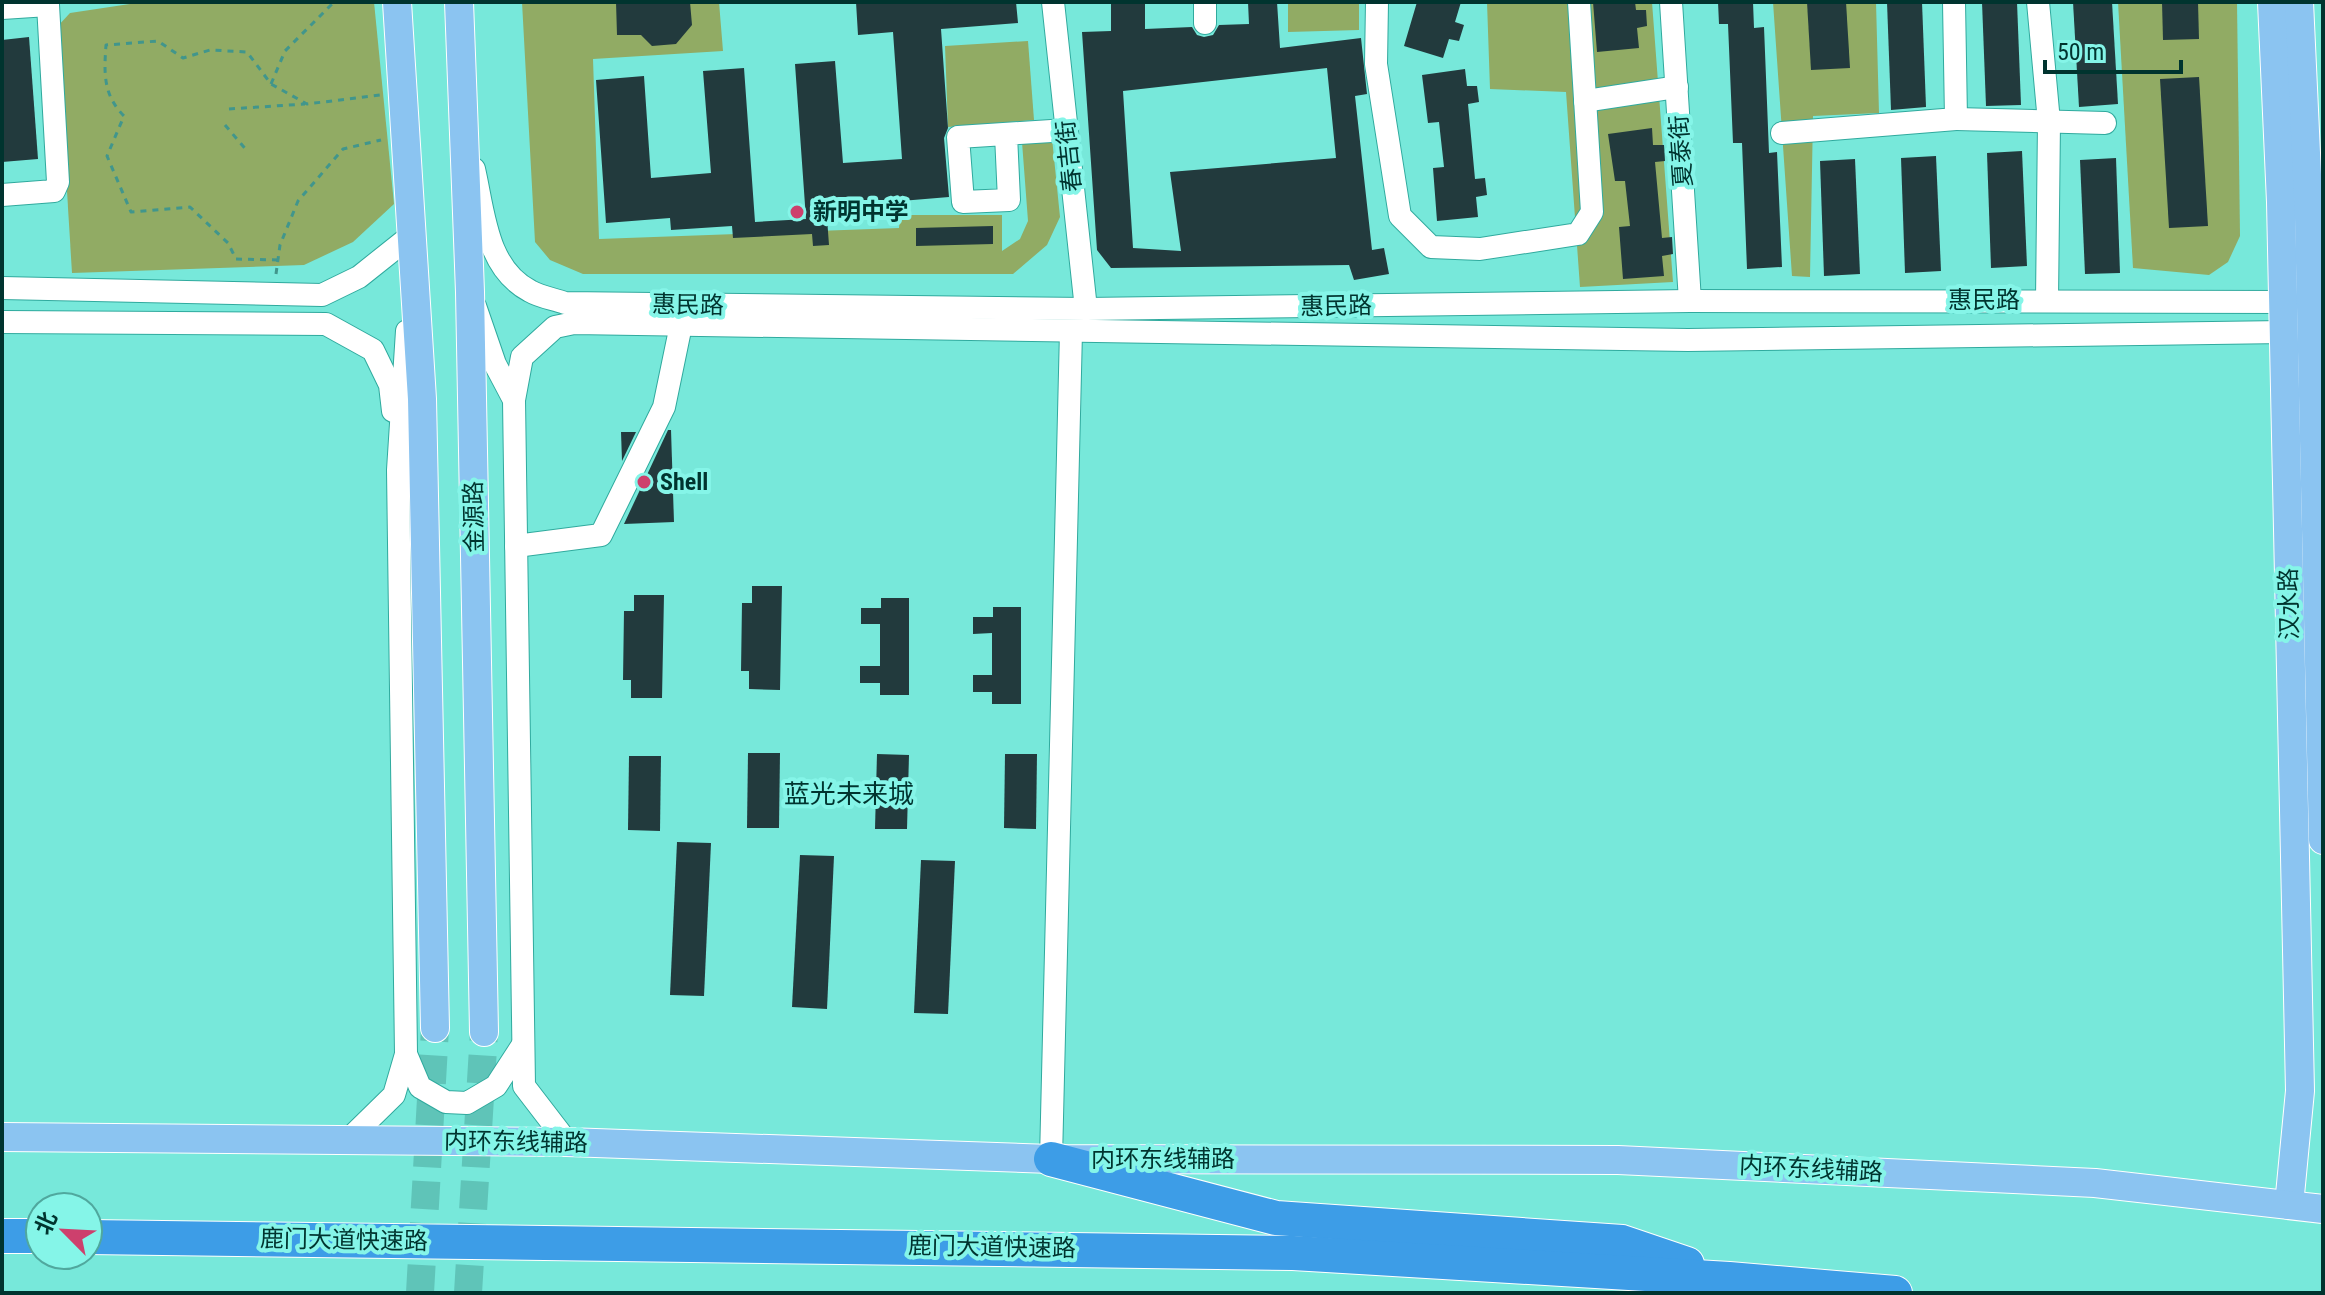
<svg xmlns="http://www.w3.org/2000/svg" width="2325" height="1295" font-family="'Roboto Condensed','Noto Sans SC',sans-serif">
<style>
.green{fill:#91ab64}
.building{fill:#223a3d;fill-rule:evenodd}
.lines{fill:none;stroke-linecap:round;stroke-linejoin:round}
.major-tunnel{stroke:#5fc4b8;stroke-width:28;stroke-dasharray:28 14;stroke-linecap:butt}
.minor-casing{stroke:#30aa9e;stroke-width:24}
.major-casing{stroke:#fff;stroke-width:30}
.highway-casing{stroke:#fff;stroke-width:36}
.path{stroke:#41968c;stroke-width:3;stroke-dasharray:6 6;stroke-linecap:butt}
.minor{stroke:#fff;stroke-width:22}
.major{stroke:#8bc4f1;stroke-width:28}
.highway{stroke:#3d9de7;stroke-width:34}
.poi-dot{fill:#cd406d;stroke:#85f5e8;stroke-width:3}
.labels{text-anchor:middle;stroke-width:8;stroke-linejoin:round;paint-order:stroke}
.street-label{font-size:24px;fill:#00342f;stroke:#85f5e8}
.poi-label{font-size:24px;font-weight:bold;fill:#00342f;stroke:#85f5e8;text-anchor:start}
.neighbourhood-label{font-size:26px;fill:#00342f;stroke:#85f5e8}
</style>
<rect width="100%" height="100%" fill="#77e8da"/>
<g class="green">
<polygon points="143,2 374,2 394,204 353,242 304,265 72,273 57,27 70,13"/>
<polygon points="522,2 719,2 723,51 593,59 599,239 899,228 900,215 1002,215 1002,251 1020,239 1028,221 1022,142 1052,138 1060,217 1047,245 1013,274 583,274 550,260 535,242"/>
<polygon points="1288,2 1359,2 1359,30 1288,32"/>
<polygon points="1487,2 1652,2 1673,282 1580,287 1566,92 1490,89"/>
<polygon points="1773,2 1876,2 1879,113 1813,116 1810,277 1792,276"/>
<polygon points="2118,2 2237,2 2240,236 2228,262 2209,275 2133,268"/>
<polygon points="1028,41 1034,120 948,127 945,46"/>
</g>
<g class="building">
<polygon points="616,2 690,2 692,25 676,44 652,46 641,35 617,35"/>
<polygon points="856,2 1016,2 1018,23 941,29 948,128 944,138 949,197 889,202 890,214 827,218 829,245 813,246 812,234 733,238 732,226 671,230 670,218 606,223 596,80 644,76 651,178 711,173 703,71 744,68 755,222 806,219 795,64 835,61 843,163 902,159 893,32 858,35"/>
<path d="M1111 2H1145V29L1192 27 1197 35 1204 37 1213 35 1219 25 1249 24 1248 2H1277L1280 48 1361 38 1367 94 1355 96 1372 250 1384 248 1389 274 1354 280 1349 265 1111 268 1097 250 1082 32 1111 31ZM1327 68 1336 158 1170 172 1181 251 1133 248 1123 91Z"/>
<polygon points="1417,2 1461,2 1455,22 1464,25 1459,41 1449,39 1443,58 1404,46"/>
<polygon points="1593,2 1635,2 1636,10 1646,10 1647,26 1637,28 1639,48 1597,52"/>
<polygon points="1718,2 1753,2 1754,28 1764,27 1769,153 1777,152 1782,267 1747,269 1742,143 1733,143 1728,24 1719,24"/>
<polygon points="1807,2 1846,2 1850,68 1811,70"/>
<polygon points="1887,2 1922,2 1926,107 1891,110"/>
<polygon points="1982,2 2017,2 2021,105 1986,106"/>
<polygon points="2073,2 2112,2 2118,104 2079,107"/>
<polygon points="2162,2 2198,2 2199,39 2163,40"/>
<polygon points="29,37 38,159 2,162 2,40"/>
<polygon points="1465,69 1467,86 1477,86 1479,102 1468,104 1475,179 1485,178 1487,195 1476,197 1478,217 1437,221 1433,168 1444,167 1439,122 1428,123 1422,75"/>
<polygon points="2199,77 2208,226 2169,228 2160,79"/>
<polygon points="1652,128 1653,145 1664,145 1665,161 1655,162 1662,238 1672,237 1673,254 1662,256 1664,276 1623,279 1619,227 1630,226 1625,181 1615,181 1608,134"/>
<polygon points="2022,151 2027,266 1991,268 1987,153"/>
<polygon points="1936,156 1941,271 1905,273 1901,158"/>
<polygon points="2116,158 2120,273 2085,274 2080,160"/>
<polygon points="1855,159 1860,274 1824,276 1820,161"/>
<polygon points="993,226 993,244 916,246 916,228"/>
<polygon points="668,430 671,430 674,522 624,524"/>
<polygon points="621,432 636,432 622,461"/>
<polygon points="752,586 782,586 780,690 749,689 749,671 741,671 742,603 752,603"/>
<polygon points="634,595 664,595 662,698 631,698 631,680 623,680 624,611 634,611"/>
<polygon points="881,598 909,598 909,695 880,695 880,683 860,683 860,666 880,666 880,624 861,624 861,608 881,608"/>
<polygon points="993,607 1021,607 1021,704 992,704 992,692 973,692 973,675 992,675 992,633 973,634 973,617 993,617"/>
<polygon points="748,753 780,753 779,828 747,828"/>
<polygon points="877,754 909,755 907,829 875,829"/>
<polygon points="1005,754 1037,754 1036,829 1004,828"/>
<polygon points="629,756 661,756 660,831 628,830"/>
<polygon points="677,842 711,843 704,996 670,995"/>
<polygon points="800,855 834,856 827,1009 792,1007"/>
<polygon points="921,860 955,861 948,1014 914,1013"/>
</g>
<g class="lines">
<g class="major-tunnel">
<polyline points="420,1293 435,1028"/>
<polyline points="468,1293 484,1032"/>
</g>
<defs>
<g id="minor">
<polyline points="1053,2 1086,309"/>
<polyline points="1377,2 1376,64 1400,216 1431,247 1480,249 1578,234 1592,212 1579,2"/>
<polyline points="1671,2 1690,301"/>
<polyline points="2038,2 2049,122 2047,300"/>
<polyline points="2,8 48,5 48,2"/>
<polyline points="1205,23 1205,2"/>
<polyline points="1585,101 1677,87"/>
<polyline points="1956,119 2105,123"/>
<polyline points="1782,133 1956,119 1954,2"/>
<polyline points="1006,135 1009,200 963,202 958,137 1067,130"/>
<path d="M474 169C484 212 486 268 530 291 540 297 554 299 565 303L1086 309 1690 301 2298 302"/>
<polyline points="2,195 54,191 58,182 48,5"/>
<polyline points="2,288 322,295 359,277 413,234"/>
<polyline points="475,306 495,364 514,400 524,1086 567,1142"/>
<polyline points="2,322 326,324 373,350 390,385 393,411"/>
<polyline points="514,400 522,357 555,327 574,323 1688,340 2284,332 2297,334"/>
<polyline points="516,546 601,535 664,407 681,325"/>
<polyline points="406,1054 420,1087 446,1102 467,1103 496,1086 522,1046"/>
<polyline points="348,1140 394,1095 406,1054 398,470 407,331"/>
<polyline points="1051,1159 1071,331"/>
</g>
<g id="major">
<polyline points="397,2 422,399 435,1028"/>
<polyline points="459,2 470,292 484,1032"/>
<polyline points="2272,2 2281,202 2300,1091 2289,1205"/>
<polyline points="2299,2 2309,218 2323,840"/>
<polyline points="2,1137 567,1142 1051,1159 1618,1160 2095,1183 2323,1209"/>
</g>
<g id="highway">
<polyline points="1051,1159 1276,1218 1622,1242 1687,1264"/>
<polyline points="2,1236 40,1236"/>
<polyline points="88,1237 1293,1253 1729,1279 1895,1293"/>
</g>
</defs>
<use href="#minor" class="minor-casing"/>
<use href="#major" class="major-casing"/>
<use href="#highway" class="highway-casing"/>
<g class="path">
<polyline points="271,84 285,51 334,2"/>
<polyline points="229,109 305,104"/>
<polyline points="225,125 248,152"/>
<path d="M278 260 236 259 228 243 190 207 131 212 107 156 124 116C103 95 104 73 106 45L158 41 183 58 210 50 247 52 271 84 307 104 380 95"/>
<polyline points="276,274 280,245 298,201 343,149 381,140"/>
</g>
<use href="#minor" class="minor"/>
<use href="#major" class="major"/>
<use href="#highway" class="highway"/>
</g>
<g class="poi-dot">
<circle cx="797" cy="212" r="8"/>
<circle cx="644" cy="482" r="8"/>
</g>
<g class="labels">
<g class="street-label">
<text transform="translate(1681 151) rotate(-94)" y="8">夏泰街</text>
<text transform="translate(1069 156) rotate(-96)" y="8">春吉街</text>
<text x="1984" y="308">惠民路</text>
<text transform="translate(688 305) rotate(1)" y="8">惠民路</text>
<text transform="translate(1336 306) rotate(-1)" y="8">惠民路</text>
<text transform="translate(474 517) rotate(-91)" y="8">金源路</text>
<text transform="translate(2289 604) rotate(-91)" y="8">汉水路</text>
<text transform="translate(516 1142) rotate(1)" y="8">内环东线辅路</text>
<text x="1163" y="1167">内环东线辅路</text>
<text transform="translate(1811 1169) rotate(3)" y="8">内环东线辅路</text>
<text transform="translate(344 1240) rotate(1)" y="8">鹿门大道快速路</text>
<text transform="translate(992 1247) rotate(1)" y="8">鹿门大道快速路</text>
</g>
<g class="poi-label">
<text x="813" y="220">新明中学</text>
<text x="660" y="490">Shell</text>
</g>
<g class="neighbourhood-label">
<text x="849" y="803">蓝光未来城</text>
</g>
</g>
<rect width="2325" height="1295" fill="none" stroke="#00342f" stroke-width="8"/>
<g transform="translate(64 1231) rotate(294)"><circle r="38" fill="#85f5e8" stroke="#50a89e" stroke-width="2"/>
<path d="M0-6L14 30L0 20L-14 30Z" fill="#cd406d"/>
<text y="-12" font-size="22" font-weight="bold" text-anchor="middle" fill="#00342f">北</text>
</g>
<path d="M2045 60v12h136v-12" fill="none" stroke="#00342f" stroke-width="4"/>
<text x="2057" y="60" font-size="24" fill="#00342f" stroke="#85f5e8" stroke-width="6" paint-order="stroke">50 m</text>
</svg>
